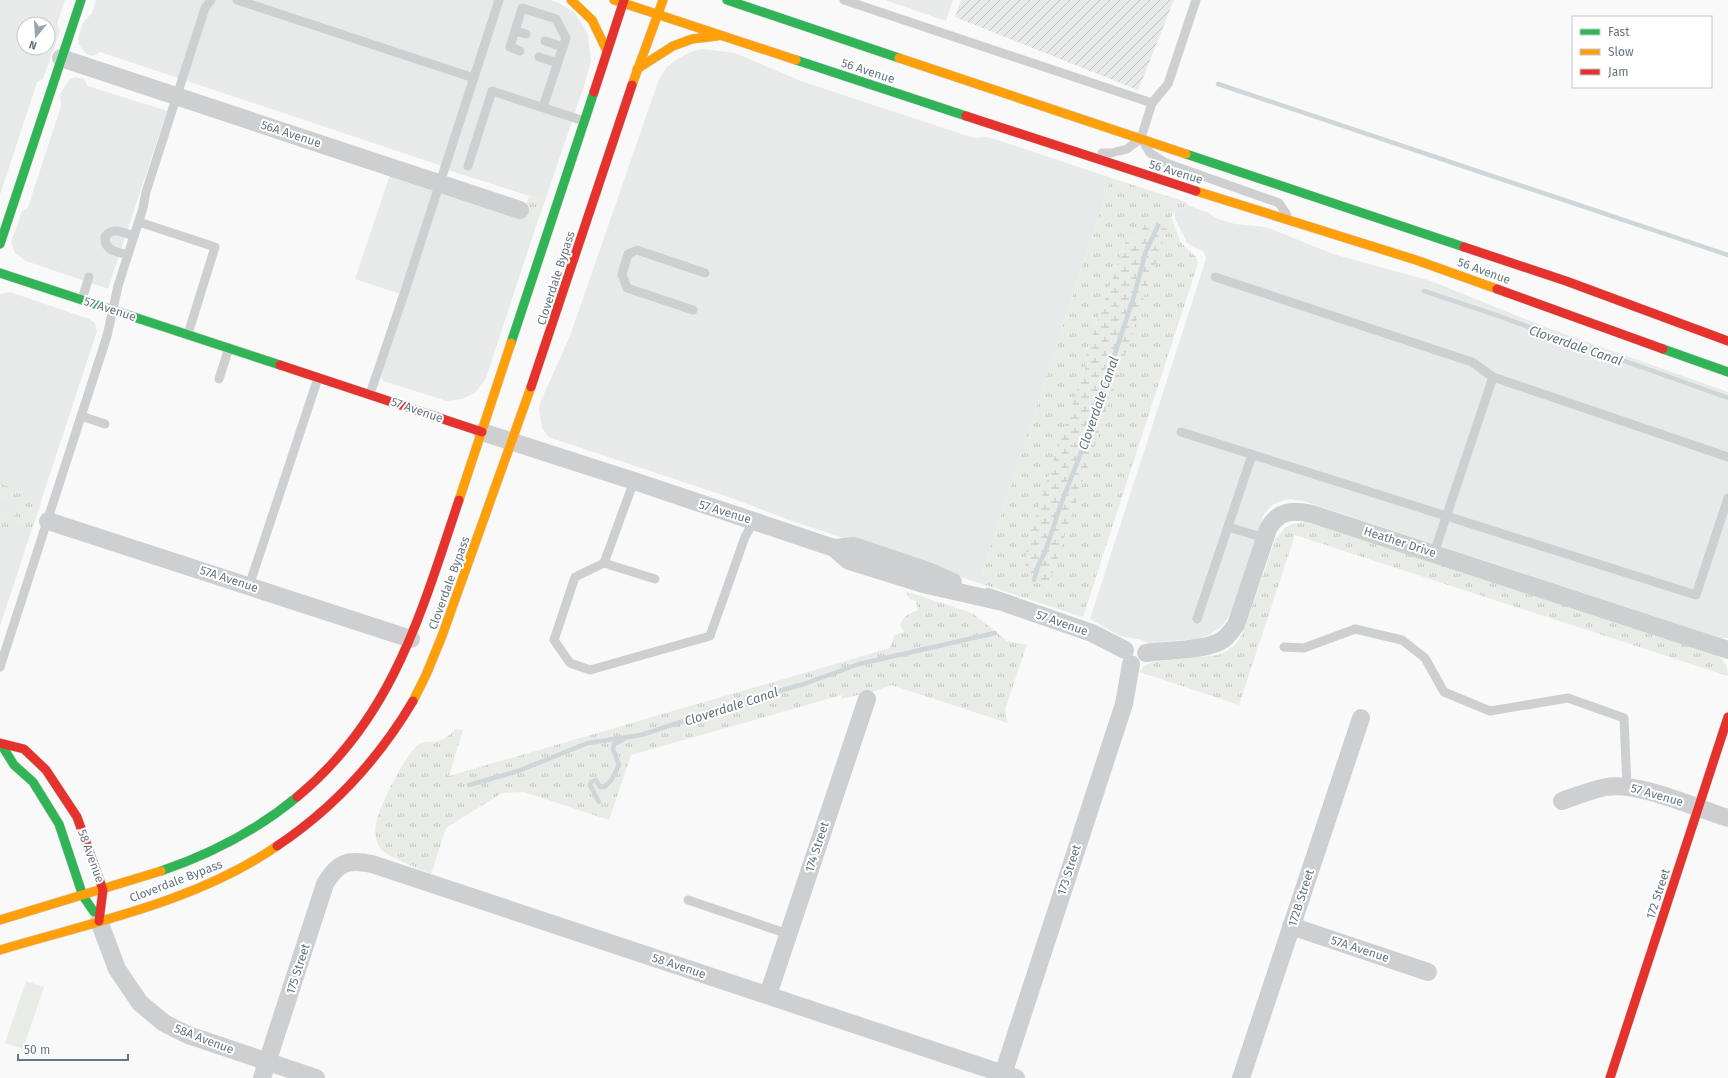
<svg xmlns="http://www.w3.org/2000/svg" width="1728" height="1078" font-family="'Fira Sans',sans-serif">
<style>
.built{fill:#e8e9e9;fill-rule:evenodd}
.industrial{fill:url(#industrial-furrows)}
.grass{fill:url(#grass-tufts);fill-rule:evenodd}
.wetland{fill:url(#wetland-marsh)}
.garden{fill:#e8ebe6}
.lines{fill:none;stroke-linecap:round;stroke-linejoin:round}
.stream{stroke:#ced6d9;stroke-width:4.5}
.fast-casing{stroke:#d5d6d7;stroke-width:10}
.slow-casing{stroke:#d5d6d7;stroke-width:10}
.jam-casing{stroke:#d5d6d7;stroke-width:10}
.lane{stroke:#cecfd0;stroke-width:9}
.street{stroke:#cecfd0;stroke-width:18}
.fast{stroke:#30b455;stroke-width:9}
.slow{stroke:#ff9f0a;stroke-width:9}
.jam{stroke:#e5322d;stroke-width:9}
.labels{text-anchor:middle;stroke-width:4;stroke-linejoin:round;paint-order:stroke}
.street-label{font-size:12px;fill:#657683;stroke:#fff}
.water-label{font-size:13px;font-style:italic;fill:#60757c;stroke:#fff}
</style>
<defs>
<pattern id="industrial-furrows" width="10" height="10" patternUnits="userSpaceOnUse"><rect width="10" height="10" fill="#e8e9e9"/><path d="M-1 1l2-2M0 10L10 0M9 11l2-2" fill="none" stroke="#c0c1c2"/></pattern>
<pattern id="grass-tufts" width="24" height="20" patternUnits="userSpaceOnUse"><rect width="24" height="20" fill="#e8ebe6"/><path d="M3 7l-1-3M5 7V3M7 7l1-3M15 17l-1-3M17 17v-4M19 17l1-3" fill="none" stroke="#c0c3c0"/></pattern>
<pattern id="wetland-marsh" width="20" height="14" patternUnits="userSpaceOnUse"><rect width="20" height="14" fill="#e8ebe6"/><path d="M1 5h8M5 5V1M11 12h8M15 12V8" fill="none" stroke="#c0c3c0"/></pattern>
</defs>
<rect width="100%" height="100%" fill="#f9f9f9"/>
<g class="built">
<path d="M0 0H65L57 24 60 31 43 79 37 82 0 195ZM24 24H48V48H24Z"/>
<polygon points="96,0 550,0 559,3 575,13 588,35 591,61 585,83 545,201 448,170 439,165 100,52 93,56 86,54 79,45 78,39 83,23 92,13"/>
<polygon points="885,0 953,0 946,21"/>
<polygon points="702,49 735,53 801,81 974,138 986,137 991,138 1111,178 979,583 789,520 734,499 554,439 549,437 542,428 539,409 540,403 570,336 659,79 667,67 677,59 693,51"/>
<polygon points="76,77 84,79 88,86 167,111 108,289 26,261 15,253 11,242 22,212 28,207 61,106 60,96 63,89 70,79"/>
<polygon points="390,175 537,223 486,378 475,393 462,399 447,401 383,381 381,373 407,296 355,279"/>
<polygon points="1189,206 1207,212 1218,219 1235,224 1266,227 1333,254 1431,281 1545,327 1728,392 1728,638 1720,638 1303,501 1290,499 1284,500 1272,505 1264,514 1230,614 1222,626 1209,635 1196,639 1150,643 1137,639 1120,636 1090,619 1206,259 1204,252 1187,243 1175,218 1175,211"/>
<polygon points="10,292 89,319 95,323 97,331 0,626 0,294"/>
</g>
<polygon class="industrial" points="961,0 1174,0 1138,90 955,17"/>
<g class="grass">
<path d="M1111 178 1186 202 1189 206 1175 211 1171 217 1181 243 1196 257 1198 263 1083 617 979 583ZM1166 229 1047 589 1027 543 1085 369 1087 350 1126 240Z"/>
<polygon points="529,196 545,201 537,223 522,219"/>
<path d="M0 484 39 496C28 498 20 490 13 504L0 499Z"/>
<path d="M28 500 41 503 32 530 16 524 14 519C16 510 17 500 28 500Z"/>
<path d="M0 511 10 514C8 529 19 528 27 535L0 527Z"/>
<path d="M1307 522 1314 523 1715 655C1724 659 1728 666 1728 676L1295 535 1239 705 1140 672 1144 666 1153 662 1218 655C1231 650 1239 643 1244 630L1275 540 1286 527 1292 524Z"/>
<path d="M905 591 972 613 1007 641 1027 645 1005 709 1008 723 891 685 875 691 841 699 842 695 631 755 609 820 524 792 502 793 446 828 431 874C419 868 389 858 381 849 375 842 374 829 377 820 381 803 405 755 418 745 425 739 434 744 441 740 447 738 451 733 456 729L463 730 449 776 890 648 894 635 904 632 900 625C903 616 910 613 918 610L916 601 910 599Z"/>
</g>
<polygon class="wetland" points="1146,222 1167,229 1047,589 1025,572 1027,543 1061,437 1085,369 1087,350 1126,240 1138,237"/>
<polygon class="garden" points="26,981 44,987 23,1049 5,1043"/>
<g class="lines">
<g class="stream">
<polyline points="1218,84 1728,255"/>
<polyline points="1424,291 1490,313 1728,398"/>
<polyline points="1034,580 1038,566 1045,552 1061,504 1089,432 1134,296 1146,251 1158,226"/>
<polyline points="469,785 518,771 588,743 641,735 751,699 804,684 859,664 995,633"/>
<path d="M599 802C595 796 594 791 590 785L591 782 596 780 600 787H604L611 781 619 765 613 749 614 744 624 739"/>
</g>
<defs>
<g id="fast">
<polyline points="727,0 899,58"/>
<polyline points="796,60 966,116"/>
<polyline points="1186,154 1464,247"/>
<polyline points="0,244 81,0"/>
<polyline points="0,273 280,365"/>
<polyline points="511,343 594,92"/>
<polyline points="1663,349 1728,372"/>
<polyline points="1,744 14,765 33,782 59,824 83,896 94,912"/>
<path d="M161 871C211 854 256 831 297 797"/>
</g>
<g id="slow">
<polyline points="571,0 592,20 607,51"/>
<polyline points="614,0 796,60"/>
<polyline points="899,58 1186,154"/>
<polyline points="637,69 673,46 692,39 717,36"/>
<polyline points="632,85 663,0"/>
<polyline points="1196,191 1416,260 1497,289"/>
<polyline points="459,500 511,343"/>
<polyline points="413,701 426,675 442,636 531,387"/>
<polyline points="0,920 161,871"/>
<path d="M0 950C93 922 196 902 277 846"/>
</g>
<g id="jam">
<polyline points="594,92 624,0"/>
<polyline points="966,116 1196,191"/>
<polyline points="1464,247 1566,281 1728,341"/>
<polyline points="1497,289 1663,349"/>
<polyline points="280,365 482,432"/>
<polyline points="531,387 632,85"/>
<polyline points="0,743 24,749 46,770 77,817 103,890 99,921"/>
<path d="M297 797C393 718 421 613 459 500"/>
<path d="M277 846C334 808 378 760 413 701"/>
<polyline points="1610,1078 1728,717"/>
</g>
</defs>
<use href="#fast" class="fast-casing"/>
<use href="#slow" class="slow-casing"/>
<use href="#jam" class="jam-casing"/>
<g class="lane">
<polyline points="237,0 474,78"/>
<polyline points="844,0 1152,103"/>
<polyline points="515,31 510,47 520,51"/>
<polyline points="526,34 515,31 522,8 556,19 566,38 543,107"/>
<polyline points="545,41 563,47"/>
<polyline points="539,57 558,63"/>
<polyline points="1144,143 1150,153 1166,163 1279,203 1287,215"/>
<polyline points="1102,153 1111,153 1127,149 1141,138 1152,103 1168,84 1196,0"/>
<polyline points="468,166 492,91 584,121"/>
<polyline points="139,222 215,247 188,334"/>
<path d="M128 255C118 252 104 251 105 237 112 226 124 233 134 236"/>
<polyline points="1215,277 1472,362 1493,377 1728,457"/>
<polyline points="82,299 89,277"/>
<polyline points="693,310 627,288 622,274 628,254 637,250 705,273"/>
<polyline points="219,379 229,348"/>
<polyline points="370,394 406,288 499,0"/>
<polyline points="81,416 105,424"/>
<polyline points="1181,432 1696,595 1728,498"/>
<polyline points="1228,527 1265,538"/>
<polyline points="1434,553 1493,377"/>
<polyline points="604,563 634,481"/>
<polyline points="655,579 604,563 575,577 554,640 570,663 590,670 710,636 745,537 754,521"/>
<polyline points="249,586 318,378"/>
<polyline points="1197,619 1252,455"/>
<polyline points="1284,647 1304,648 1355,629 1402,640 1425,658 1444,692 1490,711 1568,698 1624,718 1627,786"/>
<polyline points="0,667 107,336 118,286 143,208 146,192 205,8 211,0"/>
<polyline points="688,900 788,934"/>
</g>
<g class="street">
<polyline points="61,58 520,210"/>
<polyline points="482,432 634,481 834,548 849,561 923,584 998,601"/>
<polyline points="48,521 411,639"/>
<polyline points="834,548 854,546 928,571 953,582"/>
<polyline points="988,597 1092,633 1125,650"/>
<path d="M1146 653C1166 650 1208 651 1224 639 1229 635 1232 630 1236 625L1268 529C1278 511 1292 509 1312 514L1728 650"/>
<path d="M1562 801C1576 796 1591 790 1606 787 1637 781 1696 808 1728 818"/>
<polyline points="99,921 117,969 140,1003 164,1023 188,1035 316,1078"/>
<polyline points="1291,926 1428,972"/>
<polyline points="768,995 867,699"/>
<polyline points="1003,1074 1124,704 1131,664"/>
<path d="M262 1078 325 884C338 862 348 859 372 864L1016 1078"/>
<polyline points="1241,1078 1361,718"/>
</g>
<use href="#fast" class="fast"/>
<use href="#slow" class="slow"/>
<use href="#jam" class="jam"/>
</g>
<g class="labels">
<g class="street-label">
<text transform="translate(868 71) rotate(18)" y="4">56 Avenue</text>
<text transform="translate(291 134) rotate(18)" y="4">56A Avenue</text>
<text transform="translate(1176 172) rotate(17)" y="4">56 Avenue</text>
<text transform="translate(1484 271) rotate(20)" y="4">56 Avenue</text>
<text transform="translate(556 278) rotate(-72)" y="4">Cloverdale Bypass</text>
<text transform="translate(110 309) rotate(18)" y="4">57 Avenue</text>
<text transform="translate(417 410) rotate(19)" y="4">57 Avenue</text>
<text transform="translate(725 512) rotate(17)" y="4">57 Avenue</text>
<text transform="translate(1400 542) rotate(18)" y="4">Heather Drive</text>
<text transform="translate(229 579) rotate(18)" y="4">57A Avenue</text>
<text transform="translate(449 583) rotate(-70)" y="4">Cloverdale Bypass</text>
<text transform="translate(1062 623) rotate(19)" y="4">57 Avenue</text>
<text transform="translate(1657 795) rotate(16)" y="4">57 Avenue</text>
<text transform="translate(817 847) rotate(-72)" y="4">174 Street</text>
<text transform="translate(91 856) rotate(70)" y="4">58 Avenue</text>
<text transform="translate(1069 870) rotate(-72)" y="4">173 Street</text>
<text transform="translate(176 881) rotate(-21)" y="4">Cloverdale Bypass</text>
<text transform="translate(1658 894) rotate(-72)" y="4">172 Street</text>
<text transform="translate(1301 898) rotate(-72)" y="4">172B Street</text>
<text transform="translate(1360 949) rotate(18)" y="4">57A Avenue</text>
<text transform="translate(679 966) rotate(18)" y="4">58 Avenue</text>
<text transform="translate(298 969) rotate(-72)" y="4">175 Street</text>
<text transform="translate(204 1039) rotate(21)" y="4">58A Avenue</text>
</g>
<g class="water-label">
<text transform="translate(1576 345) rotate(19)" y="5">Cloverdale Canal</text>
<text transform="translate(1098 403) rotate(-71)" y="5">Cloverdale Canal</text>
<text transform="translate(731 706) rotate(-18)" y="5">Cloverdale Canal</text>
</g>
</g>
<rect x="1572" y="16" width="140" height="72" fill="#ffffff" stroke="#c1c8cd"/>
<rect x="1580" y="29" width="20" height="6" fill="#30b455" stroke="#c1c8cd"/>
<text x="1608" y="36" font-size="12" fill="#657683">Fast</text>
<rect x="1580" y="49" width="20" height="6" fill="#ff9f0a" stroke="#c1c8cd"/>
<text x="1608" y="56" font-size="12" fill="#657683">Slow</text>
<rect x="1580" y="69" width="20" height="6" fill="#e5322d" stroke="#c1c8cd"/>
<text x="1608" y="76" font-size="12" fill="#657683">Jam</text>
<g transform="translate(36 36) rotate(198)"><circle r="19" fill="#ffffff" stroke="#c1c8cd"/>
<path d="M0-3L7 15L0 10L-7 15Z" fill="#99a4ac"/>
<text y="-6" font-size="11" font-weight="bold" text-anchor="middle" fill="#657683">N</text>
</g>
<path d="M18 1054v6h110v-6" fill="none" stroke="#657683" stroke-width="2"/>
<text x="24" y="1054" font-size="12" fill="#657683" stroke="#ffffff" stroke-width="3" paint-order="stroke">50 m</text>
</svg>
